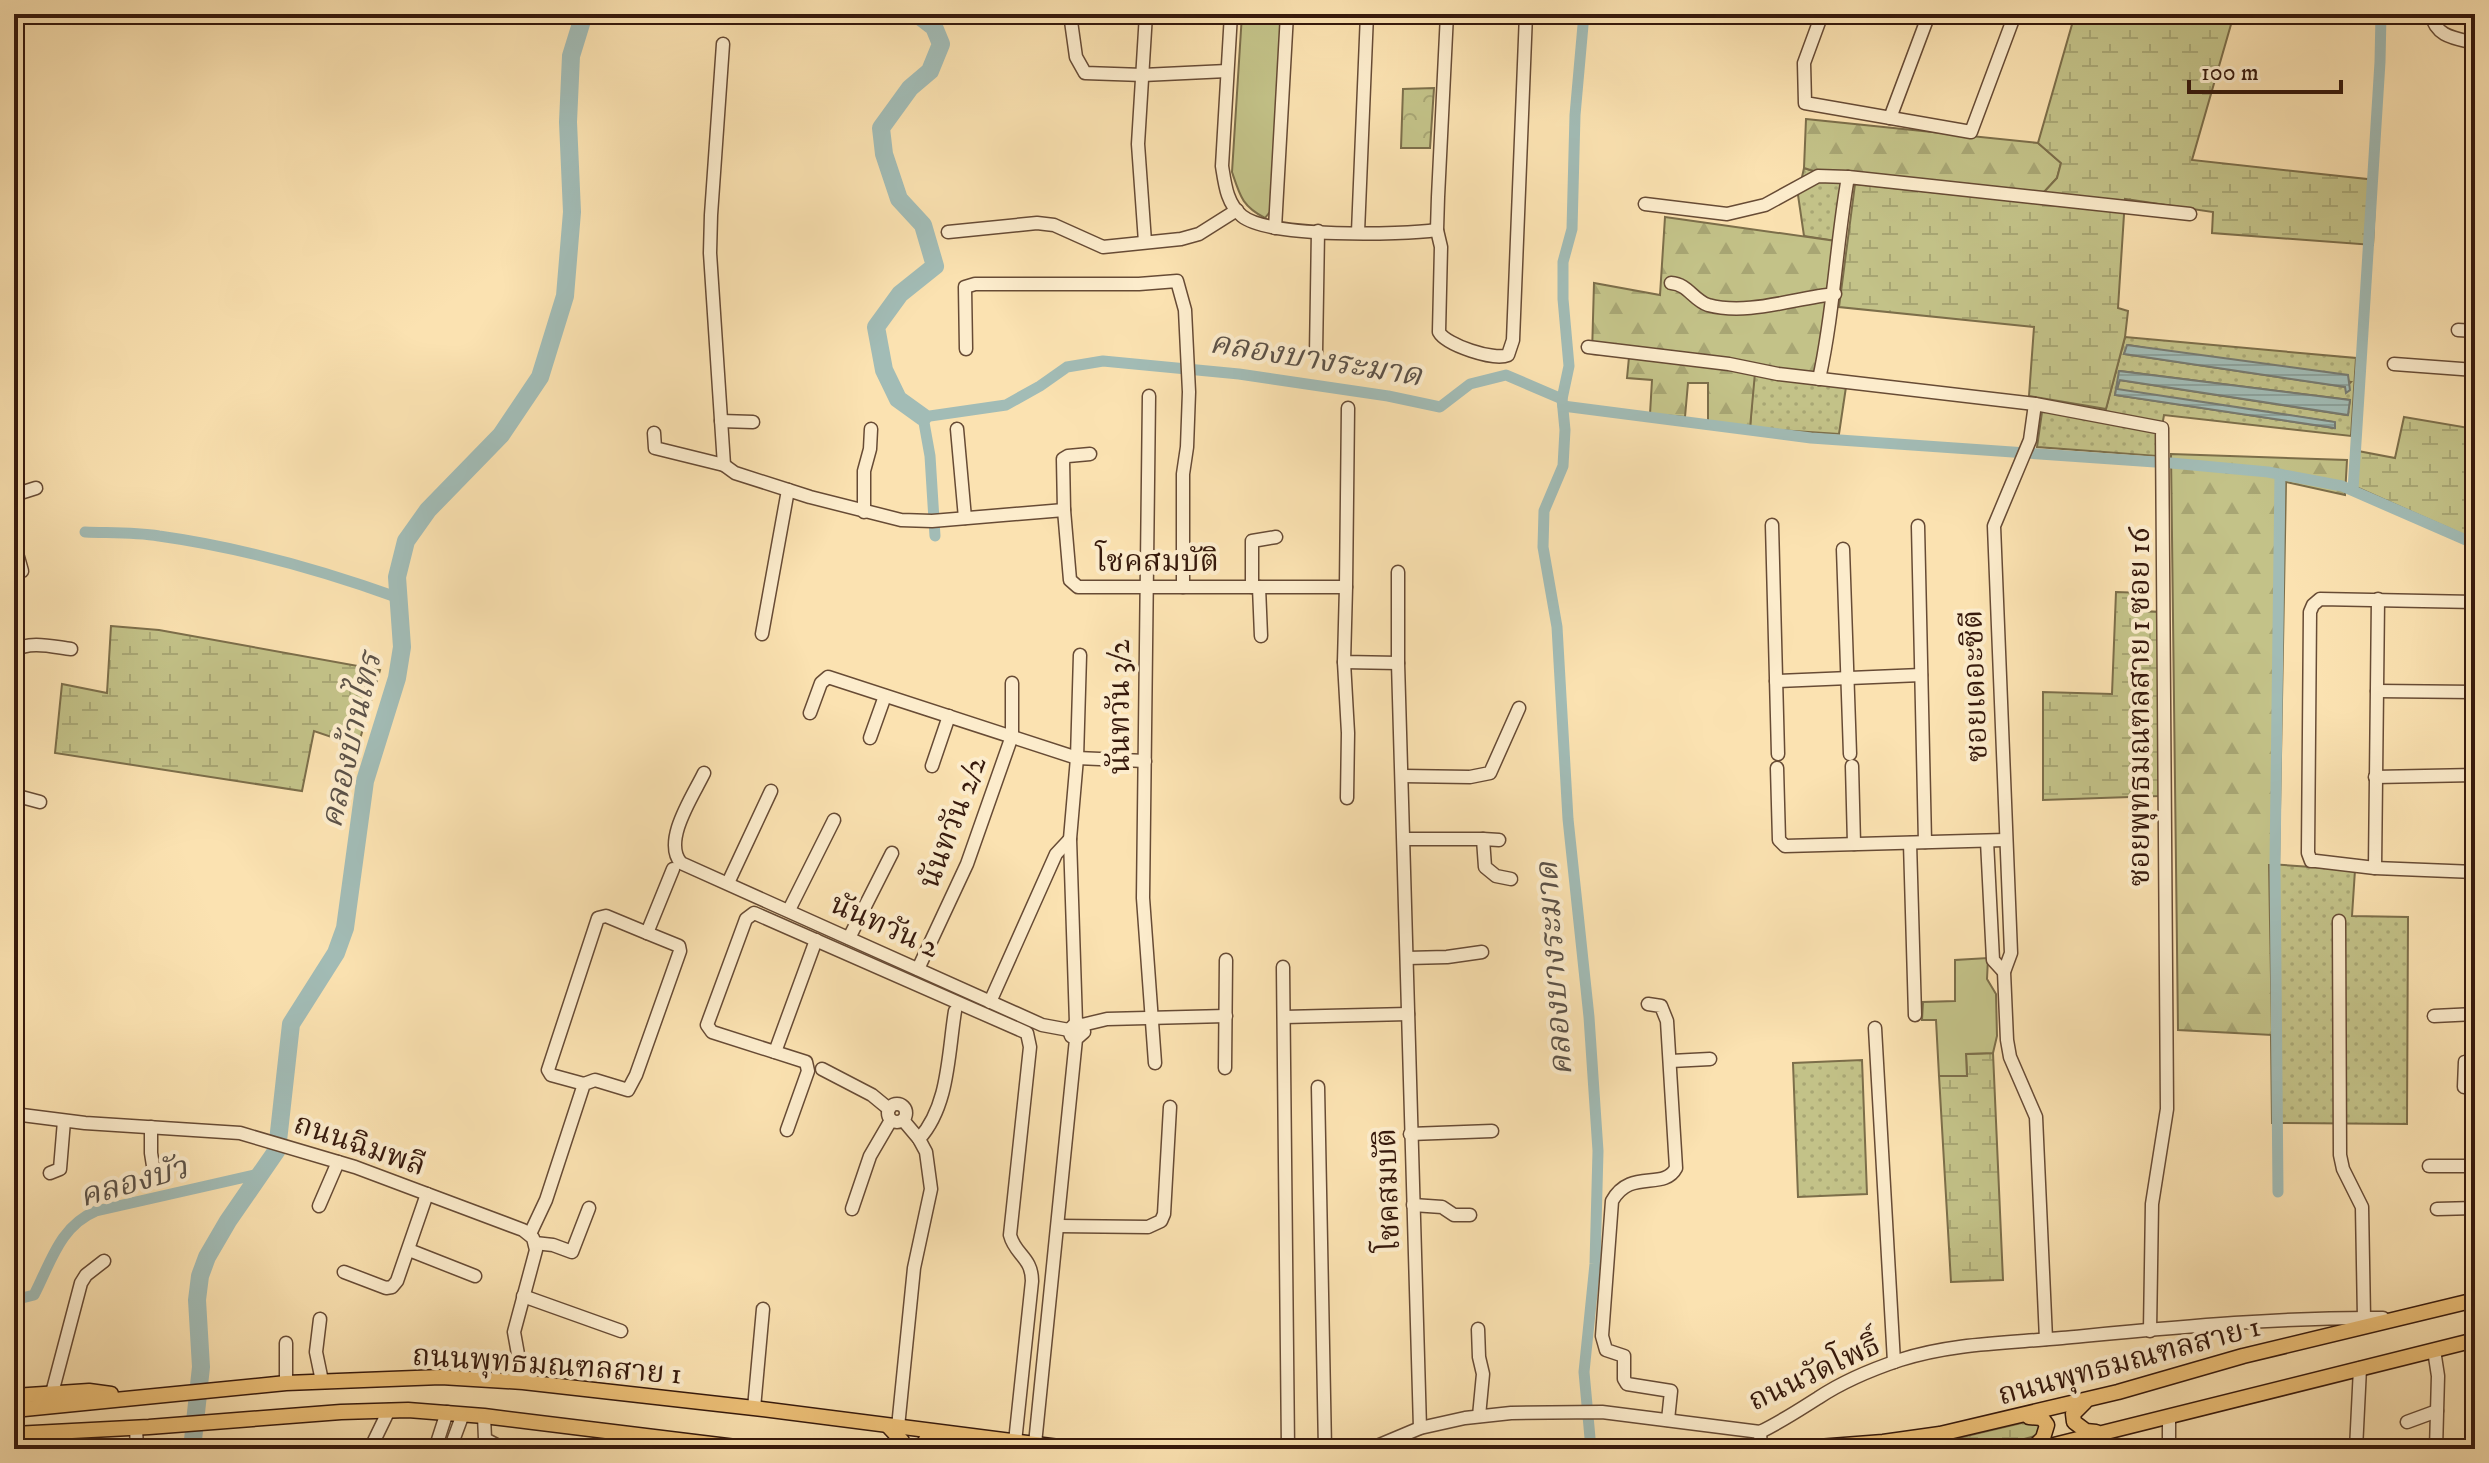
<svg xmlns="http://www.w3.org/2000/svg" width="2489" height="1463" font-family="'IM FELL DW Pica','Noto Serif Thai',serif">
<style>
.grass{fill:url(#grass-dots);stroke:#7c6e4a;stroke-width:2;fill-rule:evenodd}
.forest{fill:url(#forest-firs);stroke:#7c6e4a;stroke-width:2}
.wetland{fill:url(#wetland-marsh);stroke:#7c6e4a;stroke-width:2}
.park{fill:url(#park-crowns);stroke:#7c6e4a;stroke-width:2}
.garden{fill:#c3c288;stroke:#7c6e4a;stroke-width:2}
.water{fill:url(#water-rules);stroke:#777b72;stroke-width:2}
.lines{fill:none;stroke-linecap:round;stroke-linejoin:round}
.canal{stroke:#a2bcb6;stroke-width:11}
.river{stroke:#a2bcb6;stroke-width:18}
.minor-casing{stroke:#674b35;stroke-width:15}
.major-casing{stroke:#36190c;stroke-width:17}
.minor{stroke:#fceccc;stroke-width:12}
.major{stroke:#eec178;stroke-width:14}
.labels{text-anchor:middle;stroke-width:8;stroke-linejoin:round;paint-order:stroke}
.street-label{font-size:30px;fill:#36190c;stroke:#fceccc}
.water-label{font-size:32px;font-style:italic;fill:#5c5248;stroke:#fceccc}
</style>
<defs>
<pattern id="grass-dots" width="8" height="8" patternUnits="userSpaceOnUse" patternTransform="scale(2)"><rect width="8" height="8" fill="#c3c288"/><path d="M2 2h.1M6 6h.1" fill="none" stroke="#a8a674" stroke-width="1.8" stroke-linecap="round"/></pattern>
<pattern id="forest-firs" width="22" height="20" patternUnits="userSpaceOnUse" patternTransform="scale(2)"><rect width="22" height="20" fill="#c3c288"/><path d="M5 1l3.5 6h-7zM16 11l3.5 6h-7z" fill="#a8a674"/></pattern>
<pattern id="wetland-marsh" width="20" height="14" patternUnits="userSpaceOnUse" patternTransform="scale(2)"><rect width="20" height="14" fill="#c3c288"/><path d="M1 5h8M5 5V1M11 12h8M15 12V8" fill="none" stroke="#a8a674"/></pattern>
<pattern id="park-crowns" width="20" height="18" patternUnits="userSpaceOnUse" patternTransform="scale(2)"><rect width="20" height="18" fill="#c3c288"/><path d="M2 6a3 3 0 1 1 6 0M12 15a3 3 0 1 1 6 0" fill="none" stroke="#a8a674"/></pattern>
<pattern id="water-rules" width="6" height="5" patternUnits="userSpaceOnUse" patternTransform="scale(2)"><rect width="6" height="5" fill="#a2bcb6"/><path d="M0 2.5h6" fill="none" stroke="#8ca19b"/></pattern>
</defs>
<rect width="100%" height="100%" fill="#fbe2b1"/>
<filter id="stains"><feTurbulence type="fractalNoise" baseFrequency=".0025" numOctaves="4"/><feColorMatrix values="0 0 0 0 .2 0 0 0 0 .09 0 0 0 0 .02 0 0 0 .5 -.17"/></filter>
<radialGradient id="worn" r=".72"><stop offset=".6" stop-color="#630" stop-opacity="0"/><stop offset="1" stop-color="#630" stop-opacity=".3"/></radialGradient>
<g class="grass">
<polygon points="1804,168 1844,181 1836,241 1804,236 1798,195"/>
<path d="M2125 337 2356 358 2351 436 2164 415 2157 456 2037 447 2044 398 2106 408ZM2128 345 2351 382 2346 387 2124 354ZM2120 371 2350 400V401L2347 415 2119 380 2117 390 2334 422V428L2115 395Z"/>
<polygon points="1754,373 1846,387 1839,434 1750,428"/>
<polygon points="2269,864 2355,870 2352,916 2408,917 2407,1124 2272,1123"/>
<polygon points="1862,1060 1867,1194 1798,1197 1793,1063"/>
</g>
<g class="forest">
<polygon points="1806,119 2038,143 2061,163 2057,178 2034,203 1855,184 1804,168"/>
<polygon points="1665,217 1836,241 1815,382 1755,373 1750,428 1708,421 1708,383 1688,383 1685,417 1650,414 1652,380 1627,378 1629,357 1592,354 1594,283 1660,295"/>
<polygon points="2171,454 2347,460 2345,495 2286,482 2279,865 2269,865 2272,1035 2178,1030"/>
</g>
<g class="wetland">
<polygon points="2075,14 2234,14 2192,160 2376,180 2373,245 2212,233 2213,212 2125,199 2118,308 2128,311 2125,337 2106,409 2029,396 2034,327 1839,307 1855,184 2034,203 2057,178 2061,163 2038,143"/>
<polygon points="2404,417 2475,429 2475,486 2466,536 2356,487 2358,451 2395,458"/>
<polygon points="2116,592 2144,593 2144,611 2161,612 2159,796 2043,800 2043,692 2112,694"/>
<polygon points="111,626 159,630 380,670 358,746 314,731 302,791 55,753 62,684 107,693"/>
<polygon points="1993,1053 2003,1280 1951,1282 1939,1076 1967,1076 1966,1054"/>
<polygon points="2030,1421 2040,1424 2039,1433 2035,1436 1988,1449 1887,1449 1958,1438"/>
</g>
<polygon class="park" points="1434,88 1430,148 1401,148 1403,89"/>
<g class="garden">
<path d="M1242 14H1282L1273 208 1265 218C1242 206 1240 196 1232 172Z"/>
<polygon points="1988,958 1987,979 1996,994 1997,1036 1993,1053 1966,1054 1967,1076 1939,1076 1936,1020 1922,1020 1923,1002 1955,1001 1955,960"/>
</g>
<g class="water">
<polygon points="2127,345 2348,375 2350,390 2346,393 2345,387 2124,354"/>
<polygon points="2119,371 2350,400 2348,415 2120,380 2117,389 2335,422 2335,428 2115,395"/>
</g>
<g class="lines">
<g class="canal">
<polyline points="1584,14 1575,115 1572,229 1563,262 1563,299 1569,366 1562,399 1565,430 1563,466 1544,511 1543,547 1557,627 1568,819 1589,1017 1598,1151 1595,1264 1584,1372 1591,1449"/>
<polyline points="1563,406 1811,438 2155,462"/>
<polyline points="2171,463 2268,472 2342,486 2475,544"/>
<polyline points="2353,490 2380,62 2381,14"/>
<path d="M85 532C109 533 135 532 159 536 238 547 324 571 399 598"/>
<polyline points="935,536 930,456 923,417 1006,405 1040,386 1067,367 1103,361 1239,374 1388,396 1440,407 1470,384 1506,375 1562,399"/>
<polyline points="2278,1192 2275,864 2280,474"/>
<path d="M14 1300 34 1295C51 1262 60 1226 96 1211L259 1174"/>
</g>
<g class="river">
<polyline points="917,14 934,27 941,44 930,71 910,88 881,128 884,154 899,199 923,225 935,266 900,294 876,327 884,370 898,399 923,417"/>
<polyline points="192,1449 201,1367 197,1300 200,1276 207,1257 228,1221 277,1150 291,1024 336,953 345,928 365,781 397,678 402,647 397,577 406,541 428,510 501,435 540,377 565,296 572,212 568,122 571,56 584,14"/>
</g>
<defs>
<g id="minor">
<polyline points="1070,14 1076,57 1085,73 1143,75 1227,71"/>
<path d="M1231 14 1222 166C1225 185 1227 204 1242 216 1269 238 1401 235 1437 230"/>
<path d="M1447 14 1438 197 1437 230 1441 247 1439 332C1446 345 1494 361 1508 355L1513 340 1526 14"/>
<polyline points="1822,14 1804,63 1805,103 1971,132 2015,14"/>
<path d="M2431 14C2436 37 2454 38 2475 43"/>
<polyline points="723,44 711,215 710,253 724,465"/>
<polyline points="1890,118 1929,14"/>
<polyline points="1645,204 1727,214 1765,205 1818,176 1848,177"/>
<polyline points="1275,228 1287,14"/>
<polyline points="948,232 1037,223 1054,225 1103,247 1181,239 1199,234 1237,210"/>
<polyline points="1358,232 1367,14"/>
<polyline points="1145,242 1138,144 1146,14"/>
<path d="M1671 283C1688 284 1693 300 1708 305 1748 316 1794 298 1835 294"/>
<polyline points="2458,330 2475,331"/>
<polyline points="1588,347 1729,364 1778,374 2035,404 2162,428 2167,1109 2152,1204 2150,1331"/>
<polyline points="966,349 965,287 975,284 1139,284 1177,281 1185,310 1189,392 1187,447 1183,474 1183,587"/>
<polyline points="1316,354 1318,231"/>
<polyline points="2394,364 2475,370"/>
<path d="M1819 379C1834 312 1836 244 1848 177L2190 214"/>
<polyline points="1149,396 1143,898 1155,1063"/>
<polyline points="2035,404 2030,440 1994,526 2011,953 2004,972 2007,1040 2010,1057 2036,1117 2046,1339"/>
<polyline points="721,421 753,422"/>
<polyline points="957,429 965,518"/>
<polyline points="654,433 655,448 724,465 735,473 810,497 901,520 932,521 1064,510 1070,580 1078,587 1346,587 1344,662 1398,663"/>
<polyline points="14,495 36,488"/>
<polyline points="1064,510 1063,459 1068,456 1090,454"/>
<polyline points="864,512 864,471 870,449 871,429"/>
<polyline points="1772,525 1778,754"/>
<polyline points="1918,526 1925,842"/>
<polyline points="14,543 22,571"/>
<polyline points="1843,549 1850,754"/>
<polyline points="1398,572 1398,663 1420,1428"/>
<polyline points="1252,587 1252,541 1276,537"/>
<polyline points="1259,587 1261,636"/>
<polyline points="1346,587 1348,408"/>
<polyline points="2475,602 2320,599 2313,605 2310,612 2308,853 2311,861 2316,861 2375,868 2475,872"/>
<polyline points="762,634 788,490"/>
<path d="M14 651C29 640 54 647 71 649"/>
<polyline points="1344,662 1348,733 1347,798"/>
<polyline points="1776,681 1921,675"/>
<polyline points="2377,691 2475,692"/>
<polyline points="810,713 821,683 828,677 1077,758 1145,761"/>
<polyline points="870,738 885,696"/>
<polyline points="932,766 949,716"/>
<polyline points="1852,766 1854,844"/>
<polyline points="1777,768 1779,840 1785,846 2005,840"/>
<path d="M704 773C693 796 662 841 681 863L1042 1025 1069 1030"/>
<polyline points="1403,776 1470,777 1490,773 1519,708"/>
<polyline points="2375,777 2475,775"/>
<polyline points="14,795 40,802"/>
<polyline points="1404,839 1483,839 1485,867 1496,876 1511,879"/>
<polyline points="1483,839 1499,840"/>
<polyline points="1987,841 1993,960 2004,972"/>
<polyline points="1910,843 1915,1015"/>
<polyline points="2375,868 2378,599"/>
<polyline points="728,883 771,791"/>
<polyline points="789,910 834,820"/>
<polyline points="2339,921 2340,1155 2343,1169 2362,1207 2364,1318"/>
<polyline points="849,938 892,853"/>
<polyline points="1407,958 1447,957 1482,952"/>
<polyline points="1283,967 1288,1449"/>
<polyline points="918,969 967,864 1012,736 1012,683"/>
<polyline points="990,1002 1056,854 1070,839"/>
<path d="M1648 1004 1661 1006 1667 1021 1676 1168C1664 1191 1630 1168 1612 1201L1602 1336 1606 1350 1624 1356V1379L1627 1384 1671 1391 1668 1420"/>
<polyline points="2434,1016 2475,1014"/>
<polyline points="1284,1017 1408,1014"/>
<polyline points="1076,1023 1070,839 1077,758 1080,655"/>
<polyline points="1082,1025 1107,1019 1226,1016"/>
<polyline points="1875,1028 1894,1362"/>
<polyline points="775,1052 816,940"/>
<polyline points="1671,1061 1710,1059"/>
<polyline points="1225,1068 1226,960"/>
<polyline points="822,1069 872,1095 889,1109"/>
<polyline points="584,1084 551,1075 548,1070 598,918 606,916 647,933"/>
<polyline points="1318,1087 1325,1449"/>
<polyline points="2464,1087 2465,1062 2475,1060"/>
<circle cx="897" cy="1113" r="9"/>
<polyline points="14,1114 85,1123 240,1133 355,1167 523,1230 533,1238 536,1250 514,1332 523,1382"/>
<polyline points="151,1127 151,1153 154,1172"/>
<path d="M787 1130 808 1071 806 1062 712 1032 707 1025 746 919 754 913 1027 1033 1030 1047 1010 1235C1015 1255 1032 1257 1032 1281L1015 1442"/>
<polyline points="1410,1134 1492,1131"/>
<path d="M919 1139C949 1106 948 1054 955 1011"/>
<polyline points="2429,1166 2475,1166"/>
<polyline points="50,1173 60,1169 64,1121"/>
<polyline points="1413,1205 1442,1207 1454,1215 1470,1215"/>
<polyline points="319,1206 338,1162"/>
<polyline points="852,1209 870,1156 891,1120"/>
<polyline points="2437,1209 2475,1208"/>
<polyline points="1059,1226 1148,1227 1161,1221 1164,1214 1170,1107"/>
<polyline points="530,1234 546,1200 584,1084 595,1080 628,1090 636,1075 680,951 679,946 647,933 673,869"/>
<polyline points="535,1243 553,1245 572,1252 589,1208"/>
<polyline points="409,1250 475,1276"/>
<polyline points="344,1272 386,1288 392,1287 397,1281 427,1194"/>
<polyline points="523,1296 621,1331"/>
<polyline points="320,1319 316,1352 322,1381"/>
<polyline points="1478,1329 1479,1357 1483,1374 1479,1416"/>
<polyline points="286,1343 286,1383"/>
<polyline points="2434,1350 2438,1376 2436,1449"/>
<polyline points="52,1393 81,1283 86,1275 104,1261"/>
<polyline points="754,1408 763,1309"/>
<polyline points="484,1416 485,1439 504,1449"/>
<polyline points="2169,1417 2169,1449"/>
<polyline points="2407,1422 2437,1411"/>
<polyline points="898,1427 914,1268 931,1189 926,1152 919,1139 903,1120"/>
<polyline points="136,1428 137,1449"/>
<polyline points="1760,1432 1761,1449"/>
<polyline points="373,1443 389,1410"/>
<polyline points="1035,1444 1076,1039 1084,1032 1082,1025 1076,1023 1069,1030 1071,1036 1076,1039"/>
<polyline points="435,1449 447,1412"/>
<polyline points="450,1449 463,1414"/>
<path d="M1370 1449 1420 1428 1465 1418 1511 1413 1602 1412 1760 1432C1781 1422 1799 1410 1818 1398 1842 1382 1873 1369 1900 1360 1952 1343 2009 1343 2062 1338 2169 1328 2277 1317 2383 1318"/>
<polyline points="2356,1449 2360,1368"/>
</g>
<g id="major">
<polyline points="14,1396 89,1391 111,1394"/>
<polyline points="2085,1402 2073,1414 2074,1422 2086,1431 2096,1432"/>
<polyline points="14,1410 286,1383 441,1377 523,1382 754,1408 1075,1449"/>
<polyline points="2029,1417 2042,1418 2047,1425 2043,1438 2032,1449"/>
<polyline points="889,1427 902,1441 903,1449"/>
<polyline points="14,1434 149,1427 341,1412 408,1410 484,1416 752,1449"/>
<polyline points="14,1444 65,1439"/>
<polyline points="921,1449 927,1438 937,1433"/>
<polyline points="1792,1449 1883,1442 1940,1434 2118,1392 2243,1356 2475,1300"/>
<polyline points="2038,1449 2475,1340"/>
</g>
</defs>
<use href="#minor" class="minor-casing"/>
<use href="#major" class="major-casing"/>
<use href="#minor" class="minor"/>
<use href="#major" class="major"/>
</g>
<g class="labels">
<g class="street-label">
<text x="1157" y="571">โชคสมบัติ</text>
<text transform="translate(1974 686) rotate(-92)" y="10">ซอยเดอะซิตี</text>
<text transform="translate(1119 707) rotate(-90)" y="10">นันทวัน 3/2</text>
<text transform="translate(2139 707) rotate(-90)" y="10">ซอยพุทธมณฑลสาย 1 ซอย 16</text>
<text transform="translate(952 822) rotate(-69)" y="10">นันทวัน 2/2</text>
<text transform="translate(885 925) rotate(24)" y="10">นันทวัน 2</text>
<text transform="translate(360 1144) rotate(19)" y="10">ถนนฉิมพลี</text>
<text transform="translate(1387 1190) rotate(-92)" y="10">โชคสมบัติ</text>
<text transform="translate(2129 1360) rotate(-15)" y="10">ถนนพุทธมณฑลสาย 1</text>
<text transform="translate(547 1364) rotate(4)" y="10">ถนนพุทธมณฑลสาย 1</text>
<text transform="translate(1814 1372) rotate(-25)" y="10">ถนนวัดโพธิ์</text>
</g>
<g class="water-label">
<text transform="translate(1316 358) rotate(9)" y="11">คลองบางระมาด</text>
<text transform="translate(350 740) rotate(-77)" y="11">คลองบ้านไทร</text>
<text transform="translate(1553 969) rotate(-94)" y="11">คลองบางระมาด</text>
<text transform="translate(133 1181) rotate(-16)" y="11">คลองบัว</text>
</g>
</g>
<rect width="2489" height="1463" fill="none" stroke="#fbe2b1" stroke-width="48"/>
<rect x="16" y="16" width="2457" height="1431" fill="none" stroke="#36190c" stroke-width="4"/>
<rect x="24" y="24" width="2441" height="1415" fill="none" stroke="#36190c" stroke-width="2"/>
<path d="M2189 80v12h152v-12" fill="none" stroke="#36190c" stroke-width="4"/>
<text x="2201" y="80" font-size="24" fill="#36190c" stroke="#fceccc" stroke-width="6" paint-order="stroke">100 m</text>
<rect width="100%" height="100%" filter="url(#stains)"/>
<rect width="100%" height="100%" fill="url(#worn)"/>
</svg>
